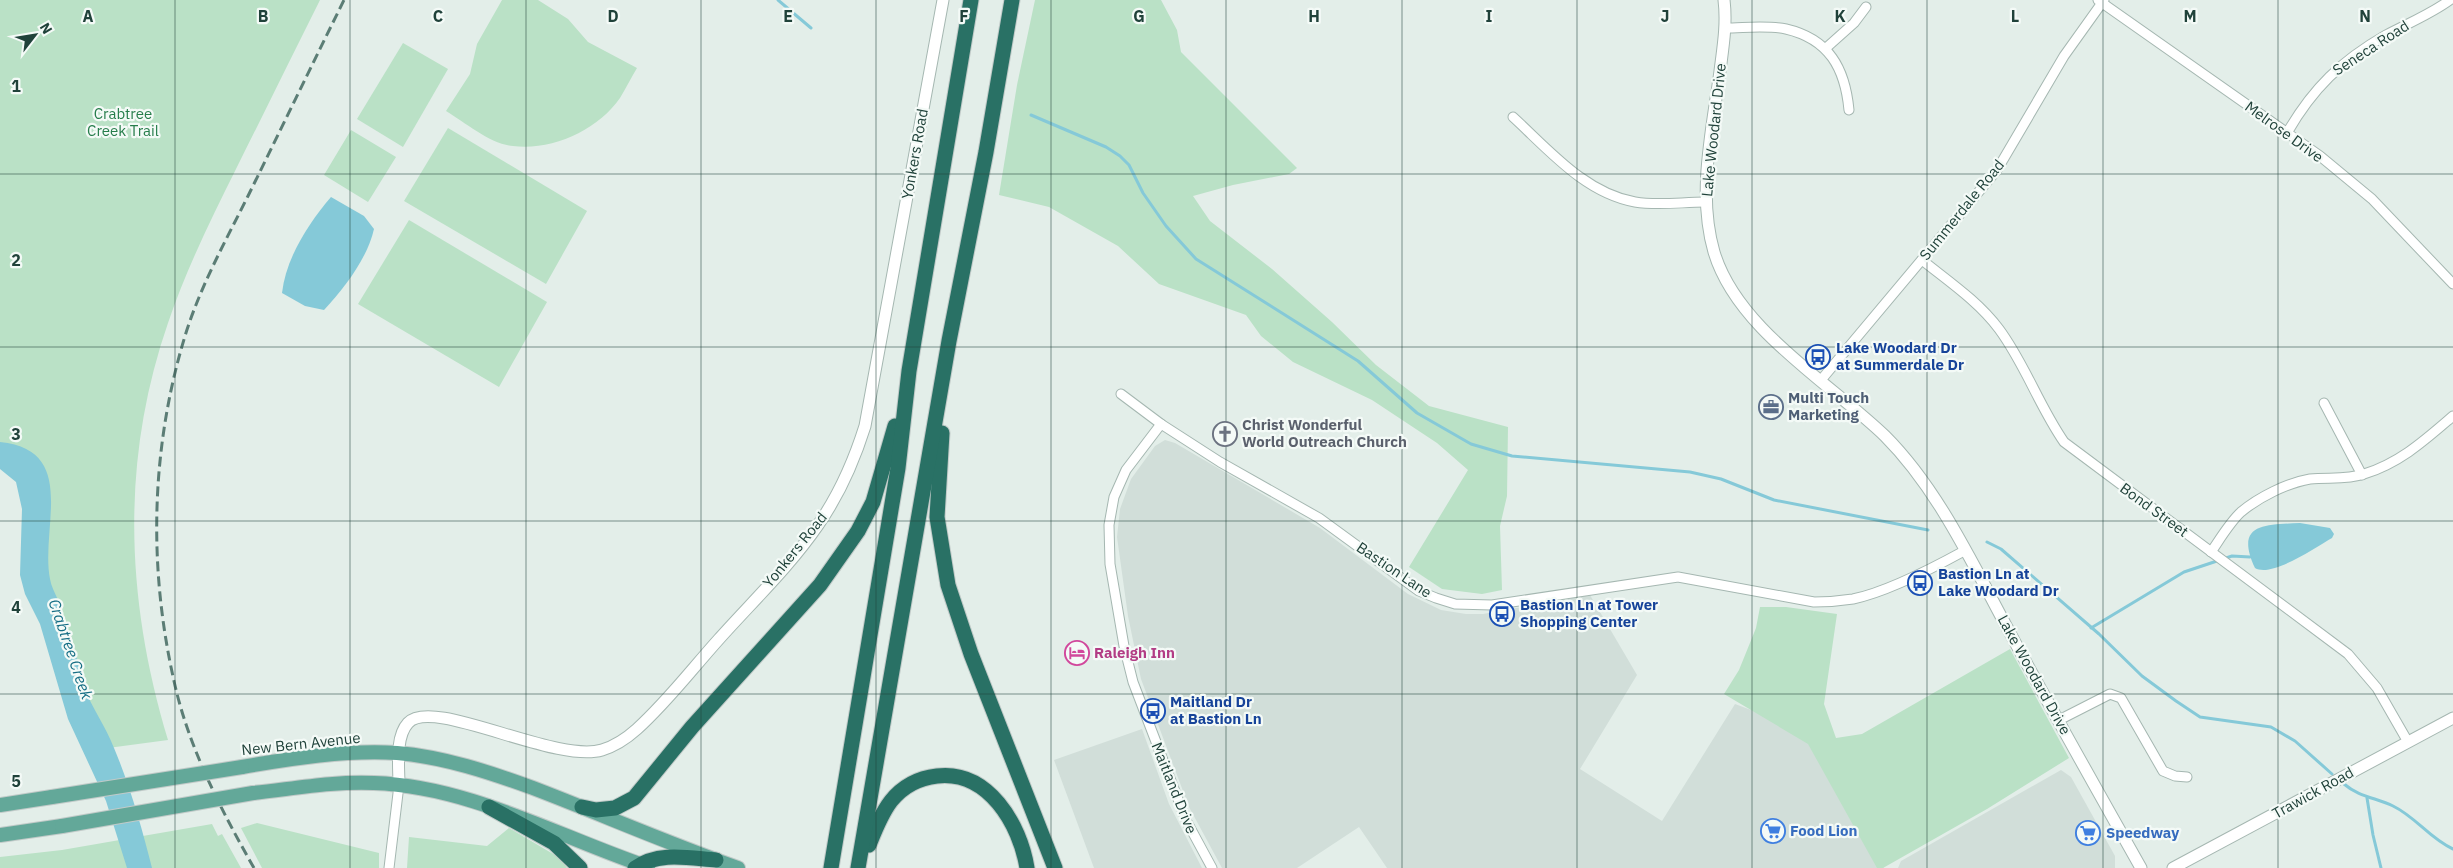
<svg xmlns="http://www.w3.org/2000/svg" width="2453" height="868" font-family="'IBM Plex Sans',sans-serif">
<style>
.built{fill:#d1ded9}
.green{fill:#bae1c6}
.water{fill:#85c9d8}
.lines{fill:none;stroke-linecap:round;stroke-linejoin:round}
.stream{stroke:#85c9d8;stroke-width:3}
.minor-casing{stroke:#a5b7b1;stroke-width:11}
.tertiary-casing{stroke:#a5b7b1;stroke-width:13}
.primary-casing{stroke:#c1cac8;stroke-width:16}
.motorway-casing{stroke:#c1cac8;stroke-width:17}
.minor{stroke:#fff;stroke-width:9}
.tertiary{stroke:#fff;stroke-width:11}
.primary{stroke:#63a899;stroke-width:14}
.motorway{stroke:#297165;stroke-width:15}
.rail{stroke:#5b7d75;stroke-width:3;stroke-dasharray:10 5;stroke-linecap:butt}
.primary-bridge-casing{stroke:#c1cac8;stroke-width:16;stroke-linecap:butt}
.primary-bridge{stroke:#63a899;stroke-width:14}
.grid{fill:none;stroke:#20423a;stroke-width:1;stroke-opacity:0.55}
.labels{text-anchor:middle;stroke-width:4.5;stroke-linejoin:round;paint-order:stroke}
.street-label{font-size:15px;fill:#20423a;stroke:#f4faf7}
.park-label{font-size:15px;fill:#267d4b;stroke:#f4faf7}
.transit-label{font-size:15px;font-weight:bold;fill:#164399;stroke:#f4faf7;text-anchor:start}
.service-label{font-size:15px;font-weight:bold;fill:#4e5e75;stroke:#f4faf7;text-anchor:start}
.worship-label{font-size:15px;font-weight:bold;fill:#5b616d;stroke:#f4faf7;text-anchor:start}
.hotel-label{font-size:15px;font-weight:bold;fill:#b23c85;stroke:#f4faf7;text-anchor:start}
.shop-label{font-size:15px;font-weight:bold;fill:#366cbe;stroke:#f4faf7;text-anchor:start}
.water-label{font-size:16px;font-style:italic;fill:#146d84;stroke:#f4faf7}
.grid-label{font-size:16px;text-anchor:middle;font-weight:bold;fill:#20423a;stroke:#f4faf7;stroke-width:4.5;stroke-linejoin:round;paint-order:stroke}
</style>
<rect width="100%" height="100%" fill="#e3eee9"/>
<g class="built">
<polygon points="1165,440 1175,443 1320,528 1408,594 1441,610 1466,614 1483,614 1590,595 1637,675 1580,769 1662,821 1735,704 1805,730 1884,868 1387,868 1359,827 1297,868 1222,868 1189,807 1141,679 1128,616 1117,537 1120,509 1131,479 1155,446"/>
<polygon points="1142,729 1169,804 1202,868 1094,868 1054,760"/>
<polygon points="2061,770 2071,777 2115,856 2115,868 1898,868 1901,861"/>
</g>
<g class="green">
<path d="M0 0H320C292 56 264 113 236 169 211 219 186 270 168 323 120 462 126 601 168 740L93 750 57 656 35 486 0 454Z"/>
<path d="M502 0H538L568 19 588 42 637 68C631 78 626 88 620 98 598 130 552 151 513 146 490 144 466 123 446 111L470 74 477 44Z"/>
<polygon points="1035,0 1161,0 1177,30 1181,52 1297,168 1289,174 1233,185 1193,196 1210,221 1272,269 1332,322 1376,365 1429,406 1508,427 1507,496 1500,526 1502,590 1482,594 1442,589 1409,567 1468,470 1437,443 1372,400 1293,362 1261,336 1246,315 1159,284 1118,246 1049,207 999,195 1017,85"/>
<polygon points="403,43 448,69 403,147 357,119"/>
<polygon points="448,128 587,211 546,284 404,201"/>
<polygon points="351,130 396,157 368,202 324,175"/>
<polygon points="409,220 547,302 499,387 358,304"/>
<polygon points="1760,607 1786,607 1837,614 1824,704 1836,738 1862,734 2010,649 2069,758 1987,809 1883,868 1877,868 1808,744 1724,694 1739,670 1756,628"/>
<polygon points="257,823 379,853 379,868 262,868 241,828"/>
<polygon points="212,824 218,836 222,834 241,868 0,868 0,857 62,850"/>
<polygon points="509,828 560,858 567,868 407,868 409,837 487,846"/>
</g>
<g class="water">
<path d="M331 197 364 216 374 229C367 259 345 287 324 310L305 306 282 293C286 258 308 224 331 197Z"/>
<path d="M0 442C79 450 40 528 50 579 51 586 55 593 58 600 62 612 62 625 67 637 69 641 72 645 74 650 79 662 80 675 84 687 92 708 106 727 114 748 130 786 142 828 152 868H127L106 801 68 719 40 624 25 594 20 575 22 509 16 482 0 469Z"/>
<path d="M2300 523 2330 528 2334 534 2332 538C2316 547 2272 578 2255 568 2234 523 2265 525 2300 523Z"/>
</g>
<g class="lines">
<g class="stream">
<polyline points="778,0 811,28"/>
<polyline points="1031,115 1106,147 1120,156 1129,165 1143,193 1166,226 1196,259 1358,361 1417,413 1471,444 1512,456 1690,472 1721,479 1774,500 1928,530"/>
<polyline points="1987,542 2001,549 2099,634 2142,676 2176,701 2200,717 2271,727 2295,741 2332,774"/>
<polyline points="2091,628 2184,572 2232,556 2250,557"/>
<path d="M2344 784C2359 797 2377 798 2393 806 2416 817 2430 839 2453 849"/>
<polyline points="2367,798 2373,835 2381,868"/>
</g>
<defs>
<g id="minor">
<polyline points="2098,0 2320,156 2372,199 2453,284"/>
<path d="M1725 28C1744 28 1767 25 1786 29 1829 39 1845 68 1849 110"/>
<polyline points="1826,48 1854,23 1866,7"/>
<path d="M1513 117C1549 150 1585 193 1635 202 1658 206 1682 202 1705 202"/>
<path d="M2287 133C2313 88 2341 61 2386 35 2407 24 2431 14 2450 0"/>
<path d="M1922 260C1948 281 1978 301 1999 329 2025 364 2039 406 2064 442L2348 654 2377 688 2408 742"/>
<polyline points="1821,380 1997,170 2064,56 2104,0"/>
<path d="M1121 394 1161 424 1220 462 1319 518 1419 591 1436 598 1455 604 1492 605 1678 577 1814 602C1827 602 1840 601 1853 599 1887 592 1933 568 1964 551"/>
<polyline points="2324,403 2362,475"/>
<polyline points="1161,424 1126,470 1114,497 1109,525 1110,564 1124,646 1133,682 1186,820 1212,868"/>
<path d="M2211 552C2220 539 2230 522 2241 512 2259 497 2287 483 2310 479 2328 477 2347 480 2364 474 2400 463 2425 440 2453 416"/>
<polyline points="2059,720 2110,694 2121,698 2163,771 2175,776 2187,777"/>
<polyline points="389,868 399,785"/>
</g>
<g id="tertiary">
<path d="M1724 0C1727 24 1723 47 1720 71 1712 131 1697 193 1714 252 1737 329 1829 382 1885 436 1939 490 1974 567 2010 633 2053 712 2097 790 2141 868"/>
<path d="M399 785C399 767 395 737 408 723 432 696 555 764 602 750 615 746 627 738 637 729 667 702 692 669 719 639 752 602 790 566 818 525 839 495 854 461 865 426L943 0"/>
<polyline points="2173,868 2453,718"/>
</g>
<g id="primary">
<path d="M242 767C293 758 345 750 397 753 444 757 489 772 533 788 601 814 669 844 738 868"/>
<path d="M253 793C292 789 334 781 374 783 469 786 559 837 648 867"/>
<polyline points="0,805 52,797"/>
<polyline points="0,835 62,826"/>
</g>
<g id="motorway">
<polyline points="942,433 937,517 948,585 971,654 1055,868"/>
<polyline points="489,807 554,843 580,868"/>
<polyline points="582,807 596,810 615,808 634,798 692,727 820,585 858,531 873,502 895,426"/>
<path d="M869 845C875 830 881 814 891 801 903 786 919 778 937 776 988 770 1020 824 1027 868"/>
<path d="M635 868C659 851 689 858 716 860"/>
<polyline points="831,868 898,468 909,371 971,0"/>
<polyline points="858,868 949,341 986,152 1012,0"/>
</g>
</defs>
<use href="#minor" class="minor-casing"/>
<use href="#tertiary" class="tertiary-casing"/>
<use href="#primary" class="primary-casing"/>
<use href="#motorway" class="motorway-casing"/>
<use href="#minor" class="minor"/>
<use href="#tertiary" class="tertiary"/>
<use href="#primary" class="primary"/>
<use href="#motorway" class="motorway"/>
<path class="rail" d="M254 868C221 810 188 746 174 681 148 566 151 448 185 336 200 287 225 242 248 196 280 131 312 65 344 0"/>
<defs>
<g id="primary-bridge">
<polyline points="52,797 242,767"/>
<polyline points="62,826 253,793"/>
</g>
</defs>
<use href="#primary-bridge" class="primary-bridge-casing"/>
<use href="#primary-bridge" class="primary-bridge"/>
</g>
<path class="grid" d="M175 0V868M350 0V868M526 0V868M701 0V868M876 0V868M1051 0V868M1226 0V868M1402 0V868M1577 0V868M1752 0V868M1927 0V868M2103 0V868M2278 0V868M0 174H2453M0 347H2453M0 521H2453M0 694H2453"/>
<defs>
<symbol id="bus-ring" viewBox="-11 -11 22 22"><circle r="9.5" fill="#f4faf7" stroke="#1a4fb4" stroke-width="1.5"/><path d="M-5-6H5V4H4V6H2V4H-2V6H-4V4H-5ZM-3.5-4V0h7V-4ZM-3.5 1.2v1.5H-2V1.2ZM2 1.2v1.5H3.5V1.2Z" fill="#1a4fb4"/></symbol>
<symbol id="office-ring" viewBox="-11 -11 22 22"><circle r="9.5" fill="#f4faf7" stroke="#5c6f8a" stroke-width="1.5"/><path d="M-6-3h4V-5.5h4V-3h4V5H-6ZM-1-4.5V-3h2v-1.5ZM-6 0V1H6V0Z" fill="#5c6f8a"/></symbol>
<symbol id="church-ring" viewBox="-11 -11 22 22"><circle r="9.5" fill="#f4faf7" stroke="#6b7280" stroke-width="1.5"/><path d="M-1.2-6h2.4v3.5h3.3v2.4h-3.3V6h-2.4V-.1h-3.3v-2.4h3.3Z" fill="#6b7280"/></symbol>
<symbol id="hotel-ring" viewBox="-11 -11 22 22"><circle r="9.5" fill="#f4faf7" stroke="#d1479c" stroke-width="1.5"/><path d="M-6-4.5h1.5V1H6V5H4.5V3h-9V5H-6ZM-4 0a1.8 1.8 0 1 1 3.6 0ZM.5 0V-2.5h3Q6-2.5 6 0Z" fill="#d1479c"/></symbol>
<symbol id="supermarket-ring" viewBox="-11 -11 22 22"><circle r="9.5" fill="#f4faf7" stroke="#3f7fe0" stroke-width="1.5"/><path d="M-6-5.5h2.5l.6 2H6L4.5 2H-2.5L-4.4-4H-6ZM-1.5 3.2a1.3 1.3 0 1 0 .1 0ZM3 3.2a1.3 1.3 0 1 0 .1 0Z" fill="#3f7fe0"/></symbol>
</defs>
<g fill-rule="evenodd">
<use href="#bus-ring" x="1804" y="343" width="28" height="28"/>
<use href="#office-ring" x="1757" y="393" width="28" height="28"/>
<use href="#church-ring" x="1211" y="420" width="28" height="28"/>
<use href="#bus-ring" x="1906" y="569" width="28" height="28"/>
<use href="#bus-ring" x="1488" y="600" width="28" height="28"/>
<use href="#hotel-ring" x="1063" y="639" width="28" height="28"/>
<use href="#bus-ring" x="1139" y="697" width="28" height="28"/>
<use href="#supermarket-ring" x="1759" y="817" width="28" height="28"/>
<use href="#supermarket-ring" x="2074" y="819" width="28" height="28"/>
</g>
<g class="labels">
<g class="street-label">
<text transform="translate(2371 48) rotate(-33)" y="5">Seneca Road</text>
<text transform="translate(1714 130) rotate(-84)" y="5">Lake Woodard Drive</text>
<text transform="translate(2284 132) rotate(36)" y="5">Melrose Drive</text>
<text transform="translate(915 154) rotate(-80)" y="5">Yonkers Road</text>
<text transform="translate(1962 210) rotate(-51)" y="5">Summerdale Road</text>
<text transform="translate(2154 510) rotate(36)" y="5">Bond Street</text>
<text transform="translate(795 550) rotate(-51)" y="5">Yonkers Road</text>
<text transform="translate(1394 570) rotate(34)" y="5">Bastion Lane</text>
<text transform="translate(2034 675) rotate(61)" y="5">Lake Woodard Drive</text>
<text transform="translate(301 744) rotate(-6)" y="5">New Bern Avenue</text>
<text transform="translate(1174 788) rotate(68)" y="5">Maitland Drive</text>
<text transform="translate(2313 793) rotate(-29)" y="5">Trawick Road</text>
</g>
<g class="park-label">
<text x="123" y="119">Crabtree<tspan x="123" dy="17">Creek Trail</tspan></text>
</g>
<g class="transit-label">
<text x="1836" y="353">Lake Woodard Dr<tspan x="1836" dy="17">at Summerdale Dr</tspan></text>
<text x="1938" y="579">Bastion Ln at<tspan x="1938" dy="17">Lake Woodard Dr</tspan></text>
<text x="1520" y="610">Bastion Ln at Tower<tspan x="1520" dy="17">Shopping Center</tspan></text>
<text x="1170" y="707">Maitland Dr<tspan x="1170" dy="17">at Bastion Ln</tspan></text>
</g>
<g class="service-label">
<text x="1788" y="403">Multi Touch<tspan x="1788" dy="17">Marketing</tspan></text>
</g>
<g class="worship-label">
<text x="1242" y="430">Christ Wonderful<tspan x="1242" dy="17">World Outreach Church</tspan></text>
</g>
<g class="hotel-label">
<text x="1094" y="658">Raleigh Inn</text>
</g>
<g class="shop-label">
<text x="1790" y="836">Food Lion</text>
<text x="2106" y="838">Speedway</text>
</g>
<g class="water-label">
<text transform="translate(71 649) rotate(71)" y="6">Crabtree Creek</text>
</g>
</g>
<g class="grid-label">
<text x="88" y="22">A</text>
<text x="263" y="22">B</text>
<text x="438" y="22">C</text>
<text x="613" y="22">D</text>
<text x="788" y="22">E</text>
<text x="964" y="22">F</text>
<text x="1139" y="22">G</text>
<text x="1314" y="22">H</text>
<text x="1489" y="22">I</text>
<text x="1665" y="22">J</text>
<text x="1840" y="22">K</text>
<text x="2015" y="22">L</text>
<text x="2190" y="22">M</text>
<text x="2365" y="22">N</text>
<text x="16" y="92">1</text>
<text x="16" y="266">2</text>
<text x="16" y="440">3</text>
<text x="16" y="613">4</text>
<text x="16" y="787">5</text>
</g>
<g transform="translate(35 35) rotate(59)" stroke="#f4faf7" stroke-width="4" paint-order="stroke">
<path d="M0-4L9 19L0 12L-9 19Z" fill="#20423a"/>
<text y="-8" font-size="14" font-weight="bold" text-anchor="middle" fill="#20423a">N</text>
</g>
</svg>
